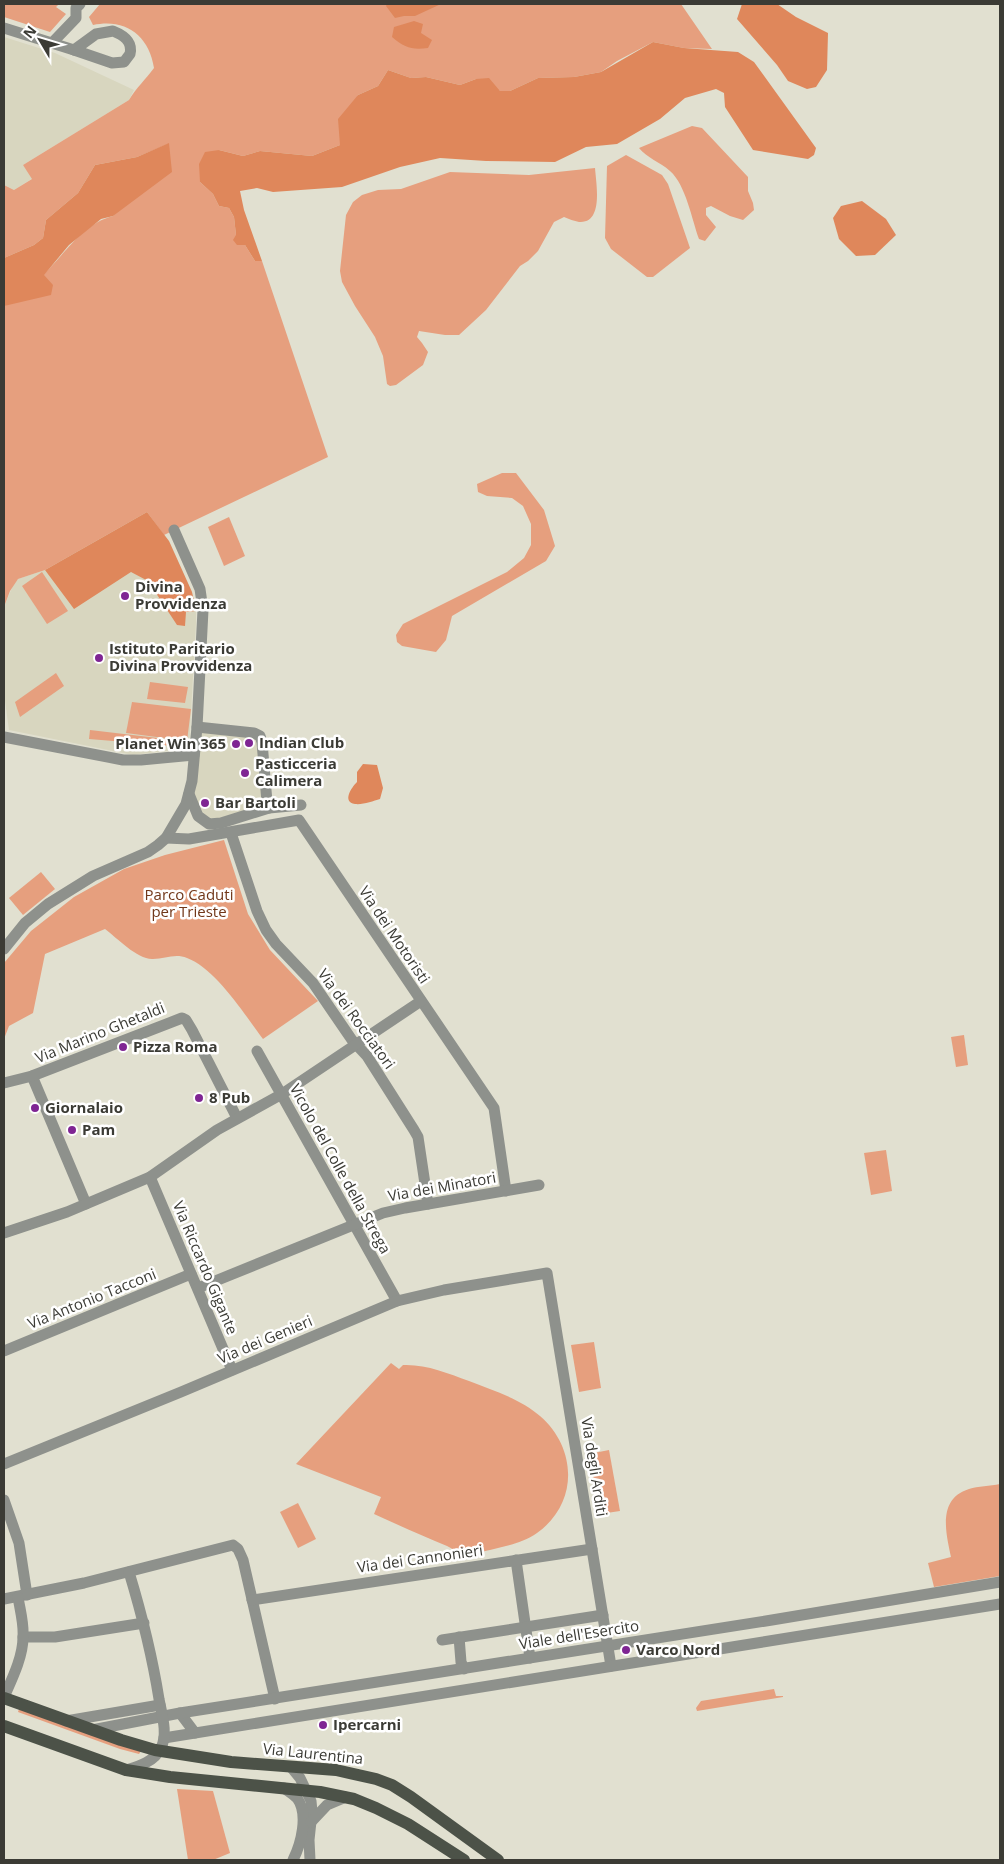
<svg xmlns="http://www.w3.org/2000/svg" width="1004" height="1864" font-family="'Open Sans',sans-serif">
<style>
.built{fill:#d8d6bf}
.green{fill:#e69f7e}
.forest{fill:#df875b}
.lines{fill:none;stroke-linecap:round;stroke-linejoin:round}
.minor{stroke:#8e918c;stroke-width:11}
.major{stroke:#4c5248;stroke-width:12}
.poi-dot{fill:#7f2593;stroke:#fff;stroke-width:2}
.labels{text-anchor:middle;stroke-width:5;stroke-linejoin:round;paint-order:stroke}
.poi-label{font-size:15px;font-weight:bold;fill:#3b3b35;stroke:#fff;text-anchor:start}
.park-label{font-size:15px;fill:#713719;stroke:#fff}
.street-label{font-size:15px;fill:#3b3b35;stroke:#fff}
</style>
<rect width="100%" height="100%" fill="#e1e0d0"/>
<g class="built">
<polygon points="4,37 55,53 134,90 129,100 23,165 33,178 14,190 4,185"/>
<polygon points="169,541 192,592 196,611 196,623 189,748 133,755 9,730 4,694 4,607 14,583 18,579 45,570"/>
<polygon points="199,730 258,737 265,807 218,821 205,819 191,794"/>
</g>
<g class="green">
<polygon points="4,4 59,4 56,7 66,14 50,32 4,17"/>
<path d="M100 4H681L712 49 684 48 653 42 617 61 601 72 574 77 538 78 510 91H500L476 79 460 85 426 77 411 78 388 70 378 86 358 95 340 145 312 156 260 151 243 156 219 150 200 182 213 194 219 206 229 208 234 217 236 235 245 245 255 261H262L328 457 164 535 147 512 45 570 18 579 10 591 4 607V306C17 298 32 286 43 275 65 254 82 224 113 216L168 144 137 157 95 165 78 193 46 220 43 238 34 245 4 258V185L14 190 32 179 23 165 129 100C136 88 146 79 154 68 149 35 125 18 93 25L89 17Z"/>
<path d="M692 126 702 128 748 177V191L753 203 754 210 743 220 730 216 711 206 706 208V215L716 227 705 241 699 239C692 220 686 185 670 171 660 162 647 158 639 148Z"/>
<polygon points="626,155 662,175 668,184 690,248 653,277 647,277 611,249 605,238 607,166"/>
<path d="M595 168C596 183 604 224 579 222 574 221 569 219 564 217L554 222 538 251 528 261 520 266 486 310 459 335H445L419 331 417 337 422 343 428 352 423 365 396 385 390 386 387 384 383 356 375 337 355 306 342 282 340 271 346 215 353 202 362 195 378 190 401 189 450 172 529 175Z"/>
<polygon points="502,473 516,473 544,510 555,546 546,561 452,616 446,640 436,652 402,646 397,642 396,635 403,624 507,572 524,558 531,545 531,524 523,506 512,498 487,496 478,492 477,484"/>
<polygon points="229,517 245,556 224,566 208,527"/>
<polygon points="42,572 68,611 47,624 22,586"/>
<polygon points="56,673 64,686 20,717 15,702"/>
<polygon points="150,682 188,687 185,703 147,699"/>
<polygon points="132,702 191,709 187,741 126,733"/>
<polygon points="90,730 175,740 174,746 89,739"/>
<path d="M224 840 248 914 270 950 318 1001 263 1039C245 1015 215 968 187 958 175 953 165 959 153 959 138 960 117 938 105 929L45 954 33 1013 9 1026 4 1039V963L31 931 74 897 124 869 165 855Z"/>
<polygon points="41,872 55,889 23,915 9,898"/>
<polygon points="964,1035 968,1065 956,1067 951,1037"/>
<polygon points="886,1150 892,1191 871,1195 864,1153"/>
<polygon points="594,1342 601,1388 579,1392 571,1345"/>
<path d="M391 1363 399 1369 403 1365C426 1364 447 1373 469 1381 492 1390 521 1399 540 1416 578 1449 578 1504 537 1533 523 1543 506 1546 490 1550 483 1551 475 1555 468 1555 462 1555 453 1549 447 1546 423 1536 398 1525 374 1514L381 1497 296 1464Z"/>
<polygon points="609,1450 620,1511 600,1514 589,1454"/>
<path d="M1000 1484V1576L934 1587 928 1563 951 1557C946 1533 937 1499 969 1489 978 1486 990 1486 1000 1484Z"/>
<polygon points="298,1503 316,1539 298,1548 280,1512"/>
<polygon points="774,1689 776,1696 783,1696 783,1697 697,1711 696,1708 701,1701"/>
<polygon points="19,1709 141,1751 139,1754 120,1749 18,1712"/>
<polygon points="177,1789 213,1791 230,1853 213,1860 188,1860"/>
</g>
<g class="forest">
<polygon points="387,4 441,4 415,16 404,16 395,18 386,6"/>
<polygon points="742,4 777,4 796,17 828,33 827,70 816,87 807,89 788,81 777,65 737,19"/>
<path d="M414 21 423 24 421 33 432 40 428 48C412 50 405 48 392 37L394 27Z"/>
<polygon points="653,42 684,48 738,52 754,62 816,148 814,155 808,159 753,150 725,107 724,93 716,89 685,98 660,119 617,144 586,147 555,162 486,161 440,158 400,167 342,187 273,192 257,188 240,191 244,210 262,261 255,261 245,245 237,245 233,240 236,235 234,217 229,208 219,206 213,194 200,182 199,164 205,152 219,150 243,156 260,151 312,156 340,145 338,119 358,95 378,86 388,70 411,78 426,77 460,85 476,79 489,78 500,91 510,91 538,78 574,77 601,72"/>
<polygon points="169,143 172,172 113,216 101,219 69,245 44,275 53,285 51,295 4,306 4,258 34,245 43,238 46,220 78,193 95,165 137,157"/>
<polygon points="862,201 886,219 896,235 875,255 856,256 839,239 833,218 841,206"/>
<polygon points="147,512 169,541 192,592 196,611 186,612 185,626 177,625 148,581 131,572 74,609 45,570"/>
<path d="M363 764 377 765 383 788 380 799C373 801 363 805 355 804 342 802 351 788 357 782V772Z"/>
</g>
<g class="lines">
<g class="minor">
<polyline points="4,28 74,50"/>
<path d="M113 31C123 35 133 41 130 54L124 62 112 63 74 50 96 34Z"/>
<polyline points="52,43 76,18 76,8 80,4"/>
<polyline points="197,727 254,733 260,736 262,742 267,802 269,808 301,805"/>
<polyline points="4,737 123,760 141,760 194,755"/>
<polyline points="189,794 198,816 209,824 221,823 269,808"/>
<polyline points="231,833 257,911 266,930 276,944 313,983 352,1040 367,1056 414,1130 418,1137 428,1204"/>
<polyline points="166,838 189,839 299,820 494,1108 506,1191"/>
<polyline points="4,949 25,923 48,904 93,876 148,852 158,845 166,838 186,804 192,781 197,727 203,610 200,589 174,530"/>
<polyline points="257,1051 397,1301"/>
<polyline points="32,1076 86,1204"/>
<polyline points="4,1083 32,1076 182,1018 186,1020 192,1030 237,1118"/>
<polyline points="150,1177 232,1370"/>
<polyline points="4,1233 67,1212 150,1177 217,1130 282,1094 421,1001"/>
<polyline points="198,1288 383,1213 405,1208 539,1185"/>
<polyline points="4,1351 191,1274"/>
<polyline points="4,1464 181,1392 397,1301 444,1290 547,1273 611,1666"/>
<polyline points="4,1500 19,1543 27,1595"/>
<polyline points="516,1560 530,1658"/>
<polyline points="4,1599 84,1583 233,1545 238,1549 243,1560 275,1699"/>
<polyline points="252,1600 592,1549"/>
<polyline points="23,1637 55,1637 144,1623"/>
<polyline points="459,1637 461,1662 464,1669"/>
<polyline points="442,1640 603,1615"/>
<path d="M4 1697C12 1679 23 1657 23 1637 24 1623 20 1610 18 1597"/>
<polyline points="180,1713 195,1733"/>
<polyline points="66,1721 160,1705"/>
<polyline points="92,1730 180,1713 772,1620 1000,1582"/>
<polyline points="164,1738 1000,1604"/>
<polyline points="291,1767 300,1778 311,1801 312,1812 309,1840 310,1860"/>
<path d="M126 1770C139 1766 154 1762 161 1748 168 1734 162 1715 159 1699 152 1655 142 1615 129 1572"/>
<path d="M284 1788C288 1791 293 1794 297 1798 309 1814 301 1844 293 1860"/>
<polyline points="311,1822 327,1805 346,1797"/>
</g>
<g class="major">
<polyline points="4,1698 121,1740 155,1750 231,1762 336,1770 376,1779 392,1785 411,1797 498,1860"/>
<polyline points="4,1726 126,1770 170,1777 320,1792 354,1799 376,1808 408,1824 464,1860"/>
</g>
</g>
<g class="poi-dot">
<circle cx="125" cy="596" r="5"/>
<circle cx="99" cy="658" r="5"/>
<circle cx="249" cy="743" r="5"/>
<circle cx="236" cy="744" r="5"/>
<circle cx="245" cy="773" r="5"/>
<circle cx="205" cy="803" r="5"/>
<circle cx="123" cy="1047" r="5"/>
<circle cx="199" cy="1098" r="5"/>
<circle cx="35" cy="1108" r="5"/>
<circle cx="72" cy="1130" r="5"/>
<circle cx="626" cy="1650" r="5"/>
<circle cx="323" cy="1725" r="5"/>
</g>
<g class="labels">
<g class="poi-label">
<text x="135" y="592">Divina<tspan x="135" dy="17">Provvidenza</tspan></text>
<text x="109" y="654">Istituto Paritario<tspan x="109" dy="17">Divina Provvidenza</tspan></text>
<text x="259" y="748">Indian Club</text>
<text x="226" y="749" text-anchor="end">Planet Win 365</text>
<text x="255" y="769">Pasticceria<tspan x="255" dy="17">Calimera</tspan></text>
<text x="215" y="808">Bar Bartoli</text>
<text x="133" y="1052">Pizza Roma</text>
<text x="209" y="1103">8 Pub</text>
<text x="45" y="1113">Giornalaio</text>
<text x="82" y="1135">Pam</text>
<text x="636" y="1655">Varco Nord</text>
<text x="333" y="1730">Ipercarni</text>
</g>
<g class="park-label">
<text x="189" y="900">Parco Caduti<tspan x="189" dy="17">per Trieste</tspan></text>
</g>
<g class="street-label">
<text transform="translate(394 935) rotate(56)" y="5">Via dei Motoristi</text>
<text transform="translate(356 1019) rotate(54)" y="5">Via dei Rocciatori</text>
<text transform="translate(100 1033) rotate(-22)" y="5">Via Marino Ghetaldi</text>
<text transform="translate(340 1169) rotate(61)" y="5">Vicolo del Colle della Strega</text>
<text transform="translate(442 1187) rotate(-10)" y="5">Via dei Minatori</text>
<text transform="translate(205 1268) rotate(67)" y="5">Via Riccardo Gigante</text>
<text transform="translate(92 1299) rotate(-22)" y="5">Via Antonio Tacconi</text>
<text transform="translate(265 1340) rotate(-23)" y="5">Via dei Genieri</text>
<text transform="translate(594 1467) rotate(81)" y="5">Via degli Arditi</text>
<text transform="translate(420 1559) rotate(-8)" y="5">Via dei Cannonieri</text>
<text transform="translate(579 1635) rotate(-9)" y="5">Viale dell'Esercito</text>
<text transform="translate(313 1754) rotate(6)" y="5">Via Laurentina</text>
</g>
</g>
<rect width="1004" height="1864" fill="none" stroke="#3b3b35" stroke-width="10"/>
<g transform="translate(40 40) rotate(308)" stroke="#ffffff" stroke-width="4" paint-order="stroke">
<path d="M0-4L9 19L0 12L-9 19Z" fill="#3b3b35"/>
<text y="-8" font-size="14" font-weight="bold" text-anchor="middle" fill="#3b3b35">N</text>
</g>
</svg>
